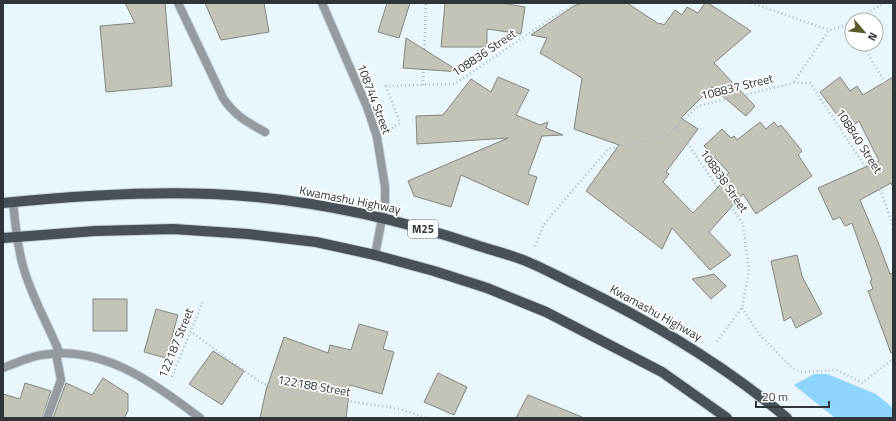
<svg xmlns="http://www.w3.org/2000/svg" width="896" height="421" font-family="'Titillium Web',sans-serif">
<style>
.green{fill:#8ed5fd}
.building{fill:#c3c4b7;stroke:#85867a}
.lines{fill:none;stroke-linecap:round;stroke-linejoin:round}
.service-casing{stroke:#c8d3da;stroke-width:10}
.minor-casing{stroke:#c8d3da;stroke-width:10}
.primary-casing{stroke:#c8d3da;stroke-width:12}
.path{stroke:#b0bbc2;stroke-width:2.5;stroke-dasharray:1 3;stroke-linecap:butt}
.service{stroke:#949a9d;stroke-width:8}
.minor{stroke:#949a9d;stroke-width:8}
.primary{stroke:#475157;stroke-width:10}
.labels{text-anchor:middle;stroke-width:3.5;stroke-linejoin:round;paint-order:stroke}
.shield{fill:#fff;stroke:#6d7274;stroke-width:1}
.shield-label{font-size:11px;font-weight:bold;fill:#2f3538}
.street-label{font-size:12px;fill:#2f3538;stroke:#fff}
</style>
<rect width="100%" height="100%" fill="#e9f6fe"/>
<polygon class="green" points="814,374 827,374 876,394 893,408 893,418 835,418 794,385"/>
<g class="building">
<polygon points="125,3 165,3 172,86 106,92 100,26 135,23"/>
<polygon points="205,3 264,3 269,32 221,40"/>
<polygon points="387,3 410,3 399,38 378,32"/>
<polygon points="445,3 502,3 525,7 521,34 487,29 487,47 441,47"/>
<polygon points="582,3 627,3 659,24 660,23 664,25 675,10 682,15 687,7 698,13 705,3 708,3 751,31 714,63 755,106 746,116 712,87 681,118 698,129 666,172 669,174 663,182 693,213 723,182 721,180 729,173 704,146 722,129 731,138 734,136 737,140 760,122 766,129 774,122 778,127 781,125 802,151 798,155 812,176 756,214 743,194 709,232 731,255 710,270 672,228 662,249 586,191 619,145 574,129 582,78 540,53 547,38 531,35 574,6"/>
<polygon points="406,38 460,72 403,68"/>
<polygon points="498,77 529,90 516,115 540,125 548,122 546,128 563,135 542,136 528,174 537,177 528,205 461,175 451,207 414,196 408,181 508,138 417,144 416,116 443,115 471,79 491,92"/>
<polygon points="840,77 850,91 857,86 863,95 893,77 893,187 891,183 860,200 880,247 890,274 893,273 893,352 891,353 868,291 873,289 870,281 872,280 852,223 845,226 840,217 833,220 818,188 879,161 859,121 850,128 842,118 840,119 820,92"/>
<polygon points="797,255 802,276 822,314 796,328 791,317 784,321 771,261"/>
<polygon points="714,274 726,286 711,299 692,279"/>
<rect x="93" y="299" width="34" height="32"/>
<polygon points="156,309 178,315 166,358 144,352"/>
<polygon points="359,324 388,332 383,349 394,352 382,394 350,385 346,418 260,418 266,390 284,337 328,353 330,345 351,350"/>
<polygon points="213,351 244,371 222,405 189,384"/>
<polygon points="438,373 467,387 454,415 424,402"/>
<polygon points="103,378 128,394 128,411 124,418 53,418 66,383 92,395"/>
<polygon points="25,383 51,391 42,418 3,418 3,394 20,399"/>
<polygon points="528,395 582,417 582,418 516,418"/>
</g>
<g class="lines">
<defs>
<polyline id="service" points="47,418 61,380 56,354"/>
<g id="minor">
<path d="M178 3 223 98C235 116 247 122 265 132"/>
<polyline points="322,3 367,107 377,137 385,187 385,203 375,255"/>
<path d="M13 202C15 223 17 245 23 266 31 296 48 324 60 354"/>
<path d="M3 368C18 362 34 355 50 354 107 348 157 385 200 418"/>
</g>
<g id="primary">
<path d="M3 203C73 196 143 191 213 194 302 198 392 217 476 245 494 251 512 255 528 262 545 269 561 278 578 286 652 322 723 364 787 418"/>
<polyline points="3,238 95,231 173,229 248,234 316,242 375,255 434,271 487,288 546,312 662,372 727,418"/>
</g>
</defs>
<use href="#service" class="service-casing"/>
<use href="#minor" class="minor-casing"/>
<use href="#primary" class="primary-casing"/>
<g class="path">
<polyline points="751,3 829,30 852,23"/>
<polyline points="857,20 883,3"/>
<polyline points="862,44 893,96"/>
<polyline points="794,82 829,30"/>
<polyline points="423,85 426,3"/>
<polyline points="676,127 743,224 749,271 742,308 715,344"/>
<polyline points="392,128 400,123 386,86 455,84 553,17 577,3"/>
<polyline points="535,246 544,224 608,149 667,136 698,106 794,83 810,83 881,191 893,227"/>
<polyline points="742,308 759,334 792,368 802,372 837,370 862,383 893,359"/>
<polyline points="190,331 257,380 276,390 400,409 426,418"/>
<polyline points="172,377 203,301"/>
</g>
<use href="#service" class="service"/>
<use href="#minor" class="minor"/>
<use href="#primary" class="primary"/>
</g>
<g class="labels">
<rect class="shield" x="408" y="220" width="30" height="18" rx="3"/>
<g class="shield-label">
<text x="423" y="233">M25</text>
</g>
<g class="street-label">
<text transform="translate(484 53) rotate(-34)" y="4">108836 Street</text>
<text transform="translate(737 87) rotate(-14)" y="4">108837 Street</text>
<text transform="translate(374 99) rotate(69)" y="4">108744 Street</text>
<text transform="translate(859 141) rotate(57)" y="4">108840 Street</text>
<text transform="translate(724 181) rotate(55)" y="4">108838 Street</text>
<text transform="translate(350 200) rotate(11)" y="4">Kwamashu Highway</text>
<text transform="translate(656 313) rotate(29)" y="4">Kwamashu Highway</text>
<text transform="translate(176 343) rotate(-68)" y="4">122187 Street</text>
<text transform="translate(314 386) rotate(10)" y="4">122188 Street</text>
</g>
</g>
<rect width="896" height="421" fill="none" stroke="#2f3538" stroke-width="8"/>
<g transform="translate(864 32) rotate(118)"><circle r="19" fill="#ffffff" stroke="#acaeaf"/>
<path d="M0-3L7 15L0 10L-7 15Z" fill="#595c2a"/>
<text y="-6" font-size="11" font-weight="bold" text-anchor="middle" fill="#2f3538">N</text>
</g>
<path d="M756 401v6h73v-6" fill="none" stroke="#2f3538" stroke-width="2"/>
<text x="762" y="401" font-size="12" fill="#2f3538" stroke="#ffffff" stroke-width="3" paint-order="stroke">20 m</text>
</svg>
